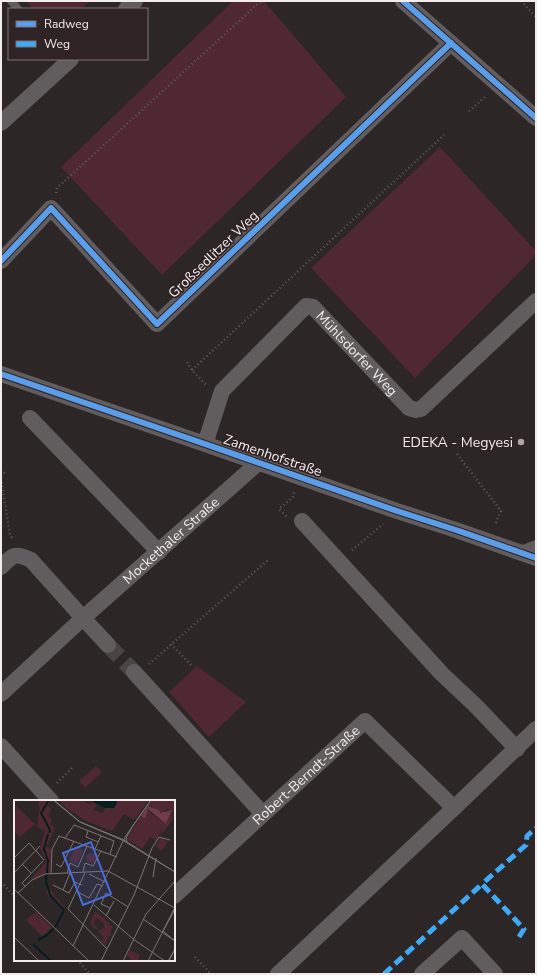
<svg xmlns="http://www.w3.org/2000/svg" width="537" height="975" font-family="'Nunito Sans',sans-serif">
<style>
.green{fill:#4f2831}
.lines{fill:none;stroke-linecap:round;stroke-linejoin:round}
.minor-tunnel{stroke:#4a4445;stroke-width:16;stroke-dasharray:16 8;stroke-linecap:butt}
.path{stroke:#605b5c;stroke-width:2.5;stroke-dasharray:1 3;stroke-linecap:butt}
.service{stroke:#615c5d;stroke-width:8}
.minor{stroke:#615c5d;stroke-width:16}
.quiet{stroke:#3fa9f5;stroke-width:5;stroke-dasharray:10 5;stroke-linecap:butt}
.cycleway-casing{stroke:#2f2326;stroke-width:8}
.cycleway{stroke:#5a9eea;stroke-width:6}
.poi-dot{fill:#ada6a7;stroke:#2f2326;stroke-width:1.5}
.labels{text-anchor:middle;stroke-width:3.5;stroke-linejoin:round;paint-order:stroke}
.street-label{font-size:14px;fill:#f3ebec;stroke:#2f2326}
.poi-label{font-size:14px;fill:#f3ebec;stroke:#2f2326;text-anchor:end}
.inset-river{fill:none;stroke:#051d1d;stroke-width:2}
.inset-road{fill:none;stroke:#7c7576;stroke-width:1}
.view{fill:#486ddc;fill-opacity:0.15;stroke:#486ddc;stroke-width:2}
.inset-edge{fill:none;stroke:#f3ebec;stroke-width:2}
</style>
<rect width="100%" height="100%" fill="#2c2627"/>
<g class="green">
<polygon points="26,1 90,1 81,9 33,9"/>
<polygon points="233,1 264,1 346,97 162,275 61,167"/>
<polygon points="440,147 536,251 536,255 415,378 311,268"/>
<polygon points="197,666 246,702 209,737 169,692"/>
<polygon points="96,766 102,772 85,788 79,781"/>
</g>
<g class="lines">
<polyline class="minor-tunnel" points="108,645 134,672"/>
<g class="path">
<polyline points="521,1 536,17"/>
<polyline points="469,111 485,97"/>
<polyline points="56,193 57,188 261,1"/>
<polyline points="187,362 192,370 206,385"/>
<polyline points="192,370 444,135"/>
<polyline points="457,454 501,511 495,525"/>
<polyline points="1,476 6,471"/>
<polyline points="1,478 10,535 13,539"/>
<polyline points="286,516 279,509 293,497 294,492"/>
<polyline points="352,550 383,524"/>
<polyline points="171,644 193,667"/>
<polyline points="149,664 268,560"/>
<polyline points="57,783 72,768"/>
<polyline points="1,882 15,897"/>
<polyline points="195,957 211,974"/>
<polyline points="77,960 90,974"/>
</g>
<g class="service">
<polyline points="11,1 18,9"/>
<polyline points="518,551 536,544"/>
</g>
<g class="minor">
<polyline points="403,1 536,118"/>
<polyline points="126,9 135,1"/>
<polyline points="1,123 71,59"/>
<polyline points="1,261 51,208 157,324 451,43"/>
<polyline points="1,374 205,444 397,511 459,531 536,558"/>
<polyline points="30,418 159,552"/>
<path id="s1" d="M205 444 222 391 306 306 313 307 409 408 416 410 421 409 536 301"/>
<polyline points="302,521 442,674 475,705 517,749"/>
<path d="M1 567C13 555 15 552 31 560L83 618 108 645"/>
<polyline points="134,672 263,814"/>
<path id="s2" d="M1 694 83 618 258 463"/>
<polyline points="1,746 51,801"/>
<path id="s3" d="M174 896 365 721 454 808"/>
<polyline points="278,974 454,808 536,729"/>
<polyline points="422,974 462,938 495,974"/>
</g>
<g class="quiet">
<polyline points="519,937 524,929 482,884 526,845 527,836 536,828"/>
<polyline points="384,974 482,884"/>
</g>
<defs>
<g id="cycleway">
<polyline points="403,1 536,118"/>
<polyline points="1,261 51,208 157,324 451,43"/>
<polyline points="1,374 205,444 397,511 459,531 536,558"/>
</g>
</defs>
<use href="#cycleway" class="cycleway-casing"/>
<use href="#cycleway" class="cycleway"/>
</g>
<circle class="poi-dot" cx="521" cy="442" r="4"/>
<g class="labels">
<g class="street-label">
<text transform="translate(213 254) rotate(-44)" y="5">Großsedlitzer Weg</text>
<text dy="5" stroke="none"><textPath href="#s1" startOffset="246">Mühlsdorfer Weg</textPath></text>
<text transform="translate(273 455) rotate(19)" y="5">Zamenhofstraße</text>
<text dy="5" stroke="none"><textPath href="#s2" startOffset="229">Mockethaler Straße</textPath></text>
<text dy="5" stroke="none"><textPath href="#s3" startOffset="179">Robert-Berndt-Straße</textPath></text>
</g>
<g class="poi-label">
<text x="513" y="447">EDEKA - Megyesi</text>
</g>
</g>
<g transform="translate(14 800)">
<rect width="161" height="161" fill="#2c2627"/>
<path d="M26 0H37L34 6 37 9 34 17 38 19 36 25 41 27 38 34 24 4ZM45 0H68L75 4 78 2 83 5 79 10 89 13 91 8H100L103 0H135L120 20 110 14 98 31 72 21 52 8ZM138 0H161L158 21 146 36 148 29 131 19 133 11 136 10V13L152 24 158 12 154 9 150 11 151 13H146L135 7ZM146 38 154 41 148 51 141 46ZM33 86 51 108 42 127 49 110 32 93ZM115 150 126 155 124 161H116L117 159 113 156Z" fill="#4f2831"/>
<path d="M136 3 135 7 145 10 146 13 158 10 152 24 134 9 131 19 127 16Z" fill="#713c48"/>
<path d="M127 16 148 29 142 40 136 37 128 49 113 39Z" fill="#4f2831"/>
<path d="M2 6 21 24 6 37 0 31ZM26 6 29 11 32 10 30 17 38 35 32 47 37 49 36 72 17 79 32 62 26 48 31 32 23 26ZM62 47 69 51 63 64 55 60ZM72 58a5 5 0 1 1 10 0a5 5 0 1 1-10 0ZM81 111 88 117H91L90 119 99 127 96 134 98 136H95L92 143 93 147 80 134 88 140 90 138 84 131 91 127 90 124 83 118 79 123 84 128 82 130 76 123ZM22 112 38 128 28 136 12 120Z" fill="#4f2831"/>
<path d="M76 0H103V3L100 8H91Z" fill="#051d1d"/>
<path class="inset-river" d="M35 33 36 30 27 13 35 0M24 140 32 136 42 126 50 110 36 95 32 82 34 61 30 49 34 34M19 144 37 161"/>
<path class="inset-road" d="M39 0 66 22 110 40 161 72M40 0 66 22 108 40 161 72M74 31 72 37 84 42M51 38 60 25 100 41 96 54M113 42 112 38 120 24 137 0M81 49 87 36M0 58 15 43 30 60M8 64 17 73M42 64 47 67 60 41M69 72 71 63 79 66 87 51M0 73 26 46M37 73 38 49 45 36 103 57M53 73 56 63 64 67 73 46M71 73 54 109 93 149M75 74 91 82M139 77 142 58M39 85 55 93 61 82 68 85M11 86 8 83 29 61M0 89 75 161M49 90 56 73M62 91 75 98 83 84 89 86M4 93 18 80 31 74 94 71 161 108M80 105 119 139 151 161M96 108 87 104 92 93 114 107M161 109 149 131 161 141M92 116 100 101M129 119 161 141M0 137 25 161M59 146 111 37 137 0M87 161 120 95 138 48 145 37 156 40M109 161 132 114 161 81M134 161 161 107M154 161 161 149M155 161 161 149"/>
<path class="view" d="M77 42 97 94 69 105 49 53Z"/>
<rect width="161" height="161" class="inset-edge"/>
</g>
<rect width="537" height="975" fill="none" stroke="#f3ebec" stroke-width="4"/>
<rect x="8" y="8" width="140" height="52" fill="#2f2326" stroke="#7d7375"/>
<rect x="16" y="21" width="20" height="6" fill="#5a9eea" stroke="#7d7375"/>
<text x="44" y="28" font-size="12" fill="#f3ebec">Radweg</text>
<rect x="16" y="41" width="20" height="6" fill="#3fa9f5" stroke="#7d7375"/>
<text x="44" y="48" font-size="12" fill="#f3ebec">Weg</text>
</svg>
